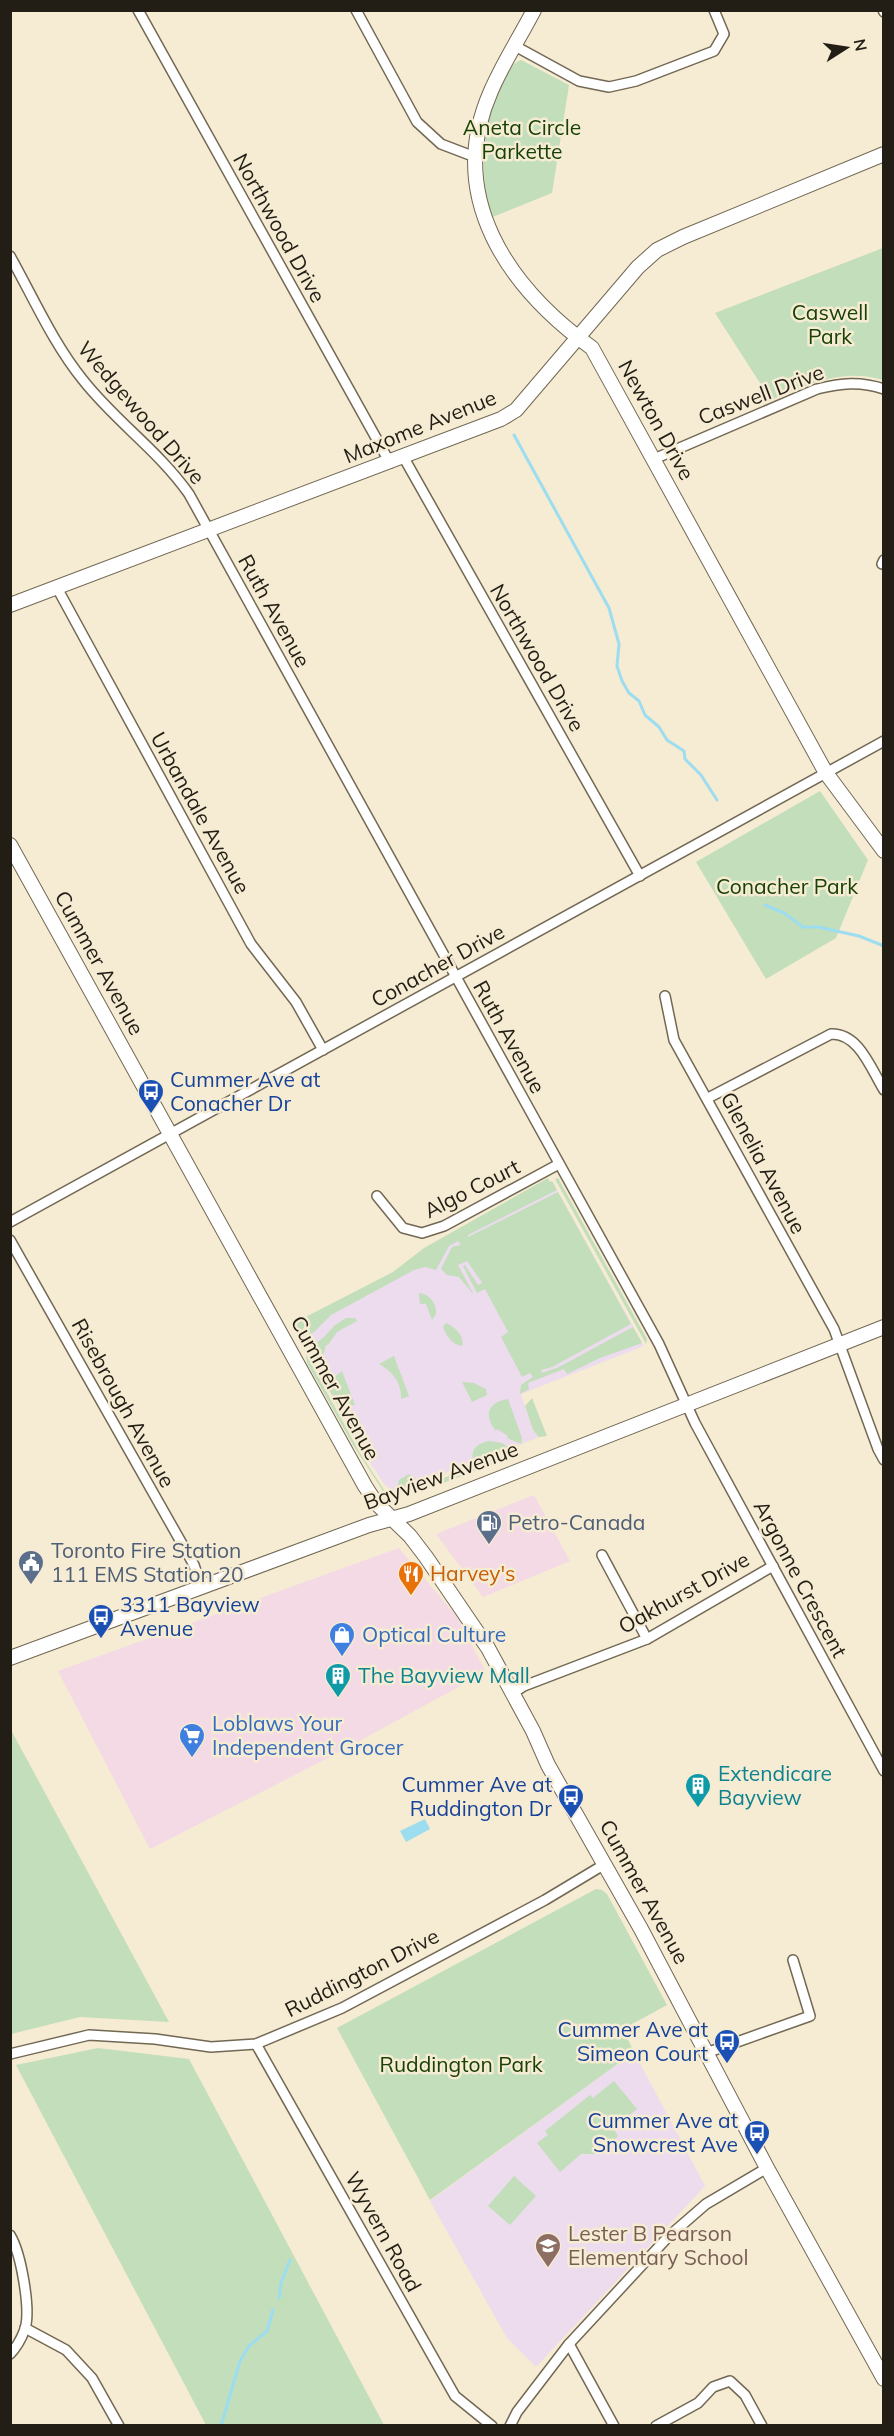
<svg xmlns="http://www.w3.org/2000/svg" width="894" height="2436" font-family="Mulish,sans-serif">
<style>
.commercial{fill:#f3dae5}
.education{fill:#ecdcee}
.green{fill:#c2deba}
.water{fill:#9dddf0}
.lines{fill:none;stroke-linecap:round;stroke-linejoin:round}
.stream{stroke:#9dddf0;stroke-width:3}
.street-casing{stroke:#726853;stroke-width:12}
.secondary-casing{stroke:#726853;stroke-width:16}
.street{stroke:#fff;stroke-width:9}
.secondary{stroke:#fff;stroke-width:14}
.labels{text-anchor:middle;stroke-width:5;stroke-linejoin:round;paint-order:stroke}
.park-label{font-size:21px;fill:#184205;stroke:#f6ebd3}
.street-label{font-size:21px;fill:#221e15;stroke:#f6ebd3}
.transit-label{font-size:21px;fill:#164399;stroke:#f6ebd3;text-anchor:end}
.service-label{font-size:21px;fill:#4e5e75;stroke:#f6ebd3;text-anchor:start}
.food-label{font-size:21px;fill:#c56008;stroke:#f6ebd3;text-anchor:start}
.shop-label{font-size:21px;fill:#366cbe;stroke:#f6ebd3;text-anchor:start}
.culture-label{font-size:21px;fill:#0d838f;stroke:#f6ebd3;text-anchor:start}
.education-label{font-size:21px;fill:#785e54;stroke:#f6ebd3;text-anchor:start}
</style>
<rect width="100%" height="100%" fill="#f6ebd3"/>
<g class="commercial">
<polygon points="534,1495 570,1561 483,1597 436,1534"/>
<polygon points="399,1548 457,1617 486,1672 328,1758 150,1849 58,1671"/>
</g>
<g class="education">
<polygon points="552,1181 644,1346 521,1394 533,1430 539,1437 396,1492 385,1485 368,1460 293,1326 393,1272"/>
<polygon points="634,2052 705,2186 536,2367 507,2338 430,2201"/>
</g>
<g class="green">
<path d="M521 60 569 85 552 193 490 218C480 171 481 129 501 85 506 76 510 64 521 60Z"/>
<path d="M883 248V380C843 368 808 384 771 400L715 313Z"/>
<polygon points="820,791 868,860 836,938 766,979 696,862"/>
<polygon points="548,1178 550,1182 552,1181 557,1190 468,1235 468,1237 558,1192 631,1324 552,1367 541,1370 542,1373 559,1367 633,1327 642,1343 600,1358 567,1374 564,1369 528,1383 529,1389 520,1394 521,1385 533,1377 530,1373 522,1377 501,1337 508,1332 485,1289 477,1293 463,1266 465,1265 478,1285 482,1283 481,1281 467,1261 458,1265 474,1295 459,1277 447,1275 441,1269 452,1247 461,1245 458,1241 449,1246 436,1270 425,1267 414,1270 331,1315 313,1333 300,1337 292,1324 393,1272 424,1248"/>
<polygon points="558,1178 647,1339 646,1344 555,1179"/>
<path d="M419 1293C430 1294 437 1304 436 1314L432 1320 426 1304H420Z"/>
<polygon points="346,1318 355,1318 357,1321 337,1332 328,1345 326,1345 323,1357 326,1358 326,1365 317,1368 307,1350 324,1337 335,1325"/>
<path d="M446 1323C455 1327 465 1336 462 1346 453 1345 446 1336 443 1327Z"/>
<polygon points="306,1354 360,1453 386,1493 385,1494 353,1445 307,1363"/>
<path d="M394 1356 409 1396 401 1399C402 1383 393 1372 379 1364Z"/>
<polygon points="342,1371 355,1405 338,1406 326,1384"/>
<polygon points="462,1382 474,1383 486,1389 487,1395 472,1402"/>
<polygon points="532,1398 547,1436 539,1437 533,1430 525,1406"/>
<path d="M508 1399 522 1438 521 1444 507 1438 508 1436 497 1429 496 1431C483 1415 488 1402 508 1399Z"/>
<path d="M490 1441 502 1443 511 1449 474 1463C469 1450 477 1443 490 1441Z"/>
<polygon points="519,1449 512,1457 443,1483 441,1479"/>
<polygon points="409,1474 415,1478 415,1486 396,1492 399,1480"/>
<polygon points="11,1730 169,2022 80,2017 11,2034"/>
<polygon points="596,1889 602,1890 607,1894 667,2005 623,2029 634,2052 430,2200 337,2028"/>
<polygon points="98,2048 189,2059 384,2425 206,2425 16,2065"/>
<polygon points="614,2081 637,2109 613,2128 618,2136 598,2154 581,2154 560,2172 537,2143 548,2135 545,2131 590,2095 593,2098"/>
<polygon points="514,2176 536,2196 510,2225 488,2206"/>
</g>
<polygon class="water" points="425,1819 430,1829 406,1842 400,1831"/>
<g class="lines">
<g class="stream">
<polyline points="514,435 609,608 619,644 617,666 622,681 629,693 639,701 645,715 659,727 667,740 684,751 685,759 701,775 717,800"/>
<polyline points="765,905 784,913 803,927 818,927 859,936 884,946"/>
<polyline points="279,2298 281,2283 290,2260"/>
<polyline points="221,2426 240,2361 249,2346 267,2331 273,2310"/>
</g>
<defs>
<g id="street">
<polyline points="138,10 390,463"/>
<polyline points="356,10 417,122 441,144 475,157"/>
<polyline points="883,10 884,12"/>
<polyline points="515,46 579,81 609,87 636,81 714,51 724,34 714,10"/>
<path d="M10 256C33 297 53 343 83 380 115 421 159 451 189 494L659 1344 695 1423 884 1771"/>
<polyline points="404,458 640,876"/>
<path d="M654 459 817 389C841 383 860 381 884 389"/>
<polyline points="882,564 884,560"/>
<polyline points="56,586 251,944 296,1002 323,1050"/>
<polyline points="665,996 674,1040 834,1329 878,1449 884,1460"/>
<path d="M708 1098 831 1034C859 1033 871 1069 884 1090"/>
<polyline points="377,1196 403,1228 422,1233 444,1226 559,1164"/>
<polyline points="10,1222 884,741"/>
<polyline points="10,1240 194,1565 201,1586"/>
<polyline points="602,1555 647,1639"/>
<polyline points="513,1693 524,1686 647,1639 773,1566"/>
<polyline points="256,2044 455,2396 492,2426"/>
<polyline points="706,2053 810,2016 793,1960"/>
<polyline points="10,2054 89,2035 155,2039 211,2047 256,2044 342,2008 545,1900 605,1864"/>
<path d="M10 2235C21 2253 31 2309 25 2329 22 2337 16 2348 10 2354"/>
<polyline points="25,2328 66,2350 92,2378 119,2426"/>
<polyline points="569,2344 614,2426"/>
<polyline points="510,2426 517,2412 569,2344 668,2237 706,2204 767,2168"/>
<polyline points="656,2426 698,2403 713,2387 730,2381 745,2395 762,2426"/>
</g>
<g id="secondary">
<path d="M534 10C520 37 503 63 491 91 444 197 509 288 592 348L826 773 884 851"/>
<polyline points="10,605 501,419 516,410 638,267 657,250 683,237 884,154"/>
<polyline points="10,845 365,1486 376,1503 410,1536 426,1557 488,1648 533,1731 548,1765 641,1929 767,2168 884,2379"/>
<polyline points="10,1658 369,1525 409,1514 884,1327"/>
</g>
</defs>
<use href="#street" class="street-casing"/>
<use href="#secondary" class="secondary-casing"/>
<use href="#street" class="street"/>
<use href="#secondary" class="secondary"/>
</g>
<defs>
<symbol id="bus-pin" viewBox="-11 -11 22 30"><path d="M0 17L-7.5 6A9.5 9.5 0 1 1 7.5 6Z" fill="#1a4fb4" stroke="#f6ebd3"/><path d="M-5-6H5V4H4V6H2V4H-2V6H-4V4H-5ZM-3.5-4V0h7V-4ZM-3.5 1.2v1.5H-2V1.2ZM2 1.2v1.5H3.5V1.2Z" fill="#fff"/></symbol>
<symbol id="fuel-pin" viewBox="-11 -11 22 30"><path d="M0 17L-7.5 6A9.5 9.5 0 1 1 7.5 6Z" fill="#5c6f8a" stroke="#f6ebd3"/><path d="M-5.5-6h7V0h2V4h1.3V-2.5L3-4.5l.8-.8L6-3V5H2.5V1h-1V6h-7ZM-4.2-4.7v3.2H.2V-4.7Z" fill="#fff"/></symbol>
<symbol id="civic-pin" viewBox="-11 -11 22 30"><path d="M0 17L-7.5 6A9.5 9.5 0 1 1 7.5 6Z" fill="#5c6f8a" stroke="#f6ebd3"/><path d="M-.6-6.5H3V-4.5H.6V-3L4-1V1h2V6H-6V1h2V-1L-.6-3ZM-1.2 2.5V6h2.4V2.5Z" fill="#fff"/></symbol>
<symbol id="restaurant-pin" viewBox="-11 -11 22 30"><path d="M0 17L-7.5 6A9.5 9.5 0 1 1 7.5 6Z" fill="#e8710a" stroke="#f6ebd3"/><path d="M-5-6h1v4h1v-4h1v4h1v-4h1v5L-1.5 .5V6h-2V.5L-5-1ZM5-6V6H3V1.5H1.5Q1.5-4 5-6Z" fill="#fff"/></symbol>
<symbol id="shop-pin" viewBox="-11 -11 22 30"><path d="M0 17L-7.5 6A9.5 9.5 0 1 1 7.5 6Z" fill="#3f7fe0" stroke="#f6ebd3"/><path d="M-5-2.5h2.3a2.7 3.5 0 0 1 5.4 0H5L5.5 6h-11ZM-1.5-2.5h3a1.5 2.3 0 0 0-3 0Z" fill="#fff"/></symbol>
<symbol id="building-pin" viewBox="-11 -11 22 30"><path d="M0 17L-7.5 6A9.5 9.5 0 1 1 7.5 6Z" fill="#0f9aa8" stroke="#f6ebd3"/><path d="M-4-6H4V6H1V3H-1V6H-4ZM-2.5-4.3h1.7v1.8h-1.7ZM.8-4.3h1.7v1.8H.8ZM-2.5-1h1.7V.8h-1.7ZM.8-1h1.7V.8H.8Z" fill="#fff"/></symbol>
<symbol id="supermarket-pin" viewBox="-11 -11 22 30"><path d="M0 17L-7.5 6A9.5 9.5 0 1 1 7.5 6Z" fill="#3f7fe0" stroke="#f6ebd3"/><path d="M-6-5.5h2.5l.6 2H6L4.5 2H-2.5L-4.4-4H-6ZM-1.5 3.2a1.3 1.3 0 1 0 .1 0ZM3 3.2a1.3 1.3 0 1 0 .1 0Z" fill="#fff"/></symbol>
<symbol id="school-pin" viewBox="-11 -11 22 30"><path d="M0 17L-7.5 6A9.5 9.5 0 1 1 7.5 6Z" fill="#8d6e63" stroke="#f6ebd3"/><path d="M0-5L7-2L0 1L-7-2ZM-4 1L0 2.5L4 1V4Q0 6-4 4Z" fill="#fff"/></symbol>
</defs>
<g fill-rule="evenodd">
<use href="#bus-pin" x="136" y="1077" width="30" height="40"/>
<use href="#fuel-pin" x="474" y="1508" width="30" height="40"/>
<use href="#civic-pin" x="16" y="1548" width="30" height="40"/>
<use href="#restaurant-pin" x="396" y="1559" width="30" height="40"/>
<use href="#bus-pin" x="86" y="1602" width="30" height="40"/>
<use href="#shop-pin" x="327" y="1620" width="30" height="40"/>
<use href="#building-pin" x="323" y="1661" width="30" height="40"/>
<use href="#supermarket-pin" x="177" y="1721" width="30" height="40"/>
<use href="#building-pin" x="683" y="1771" width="30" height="40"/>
<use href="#bus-pin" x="556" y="1782" width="30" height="40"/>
<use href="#bus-pin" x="712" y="2027" width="30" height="40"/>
<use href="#bus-pin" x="742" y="2118" width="30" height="40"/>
<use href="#school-pin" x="533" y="2231" width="30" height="40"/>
</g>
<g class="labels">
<g class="park-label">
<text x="522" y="135">Aneta Circle<tspan x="522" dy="24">Parkette</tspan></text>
<text x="830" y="320">Caswell<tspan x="830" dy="24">Park</tspan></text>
<text x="787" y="894">Conacher Park</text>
<text x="461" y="2072">Ruddington Park</text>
</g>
<g class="street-label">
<text transform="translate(279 228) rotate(61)" y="7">Northwood Drive</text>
<text transform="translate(761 395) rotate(-21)" y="7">Caswell Drive</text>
<text transform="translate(141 413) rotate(49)" y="7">Wedgewood Drive</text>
<text transform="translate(656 420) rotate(61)" y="7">Newton Drive</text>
<text transform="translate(420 427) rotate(-22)" y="7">Maxome Avenue</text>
<text transform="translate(274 611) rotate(61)" y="7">Ruth Avenue</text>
<text transform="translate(537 658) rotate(60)" y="7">Northwood Drive</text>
<text transform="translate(200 813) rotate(61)" y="7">Urbandale Avenue</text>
<text transform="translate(99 963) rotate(61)" y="7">Cummer Avenue</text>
<text transform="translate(438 966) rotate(-29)" y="7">Conacher Drive</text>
<text transform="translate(509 1037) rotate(61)" y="7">Ruth Avenue</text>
<text transform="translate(763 1163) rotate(62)" y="7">Glenelia Avenue</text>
<text transform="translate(472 1189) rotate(-27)" y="7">Algo Court</text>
<text transform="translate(335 1388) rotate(61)" y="7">Cummer Avenue</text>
<text transform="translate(123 1403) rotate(61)" y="7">Risebrough Avenue</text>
<text transform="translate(441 1476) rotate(-20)" y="7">Bayview Avenue</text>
<text transform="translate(800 1579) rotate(62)" y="7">Argonne Crescent</text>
<text transform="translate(684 1593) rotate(-29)" y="7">Oakhurst Drive</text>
<text transform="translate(644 1892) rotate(61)" y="7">Cummer Avenue</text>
<text transform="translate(362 1973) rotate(-27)" y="7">Ruddington Drive</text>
<text transform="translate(383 2232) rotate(61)" y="7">Wyvern Road</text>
</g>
<g class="transit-label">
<text x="170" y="1087" text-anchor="start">Cummer Ave at<tspan x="170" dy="24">Conacher Dr</tspan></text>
<text x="120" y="1612" text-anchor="start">3311 Bayview<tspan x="120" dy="24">Avenue</tspan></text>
<text x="552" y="1792">Cummer Ave at<tspan x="552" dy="24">Ruddington Dr</tspan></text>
<text x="708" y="2037">Cummer Ave at<tspan x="708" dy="24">Simeon Court</tspan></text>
<text x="738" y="2128">Cummer Ave at<tspan x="738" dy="24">Snowcrest Ave</tspan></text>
</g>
<g class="service-label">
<text x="508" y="1530">Petro-Canada</text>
<text x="51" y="1558">Toronto Fire Station<tspan x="51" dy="24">111 EMS Station 20</tspan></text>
</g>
<g class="food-label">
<text x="430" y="1581">Harvey's</text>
</g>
<g class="shop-label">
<text x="362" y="1642">Optical Culture</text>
<text x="212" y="1731">Loblaws Your<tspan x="212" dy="24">Independent Grocer</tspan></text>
</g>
<g class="culture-label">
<text x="358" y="1683">The Bayview Mall</text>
<text x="718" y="1781">Extendicare<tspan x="718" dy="24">Bayview</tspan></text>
</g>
<g class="education-label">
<text x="568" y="2241">Lester B Pearson<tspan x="568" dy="24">Elementary School</tspan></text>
</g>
</g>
<rect width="894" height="2436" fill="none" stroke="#221e15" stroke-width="24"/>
<g transform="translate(846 48) rotate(78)" stroke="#f6ebd3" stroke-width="4.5" paint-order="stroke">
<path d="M0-4.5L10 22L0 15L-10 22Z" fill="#221e15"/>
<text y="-9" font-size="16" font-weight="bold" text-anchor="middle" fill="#221e15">N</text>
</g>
</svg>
